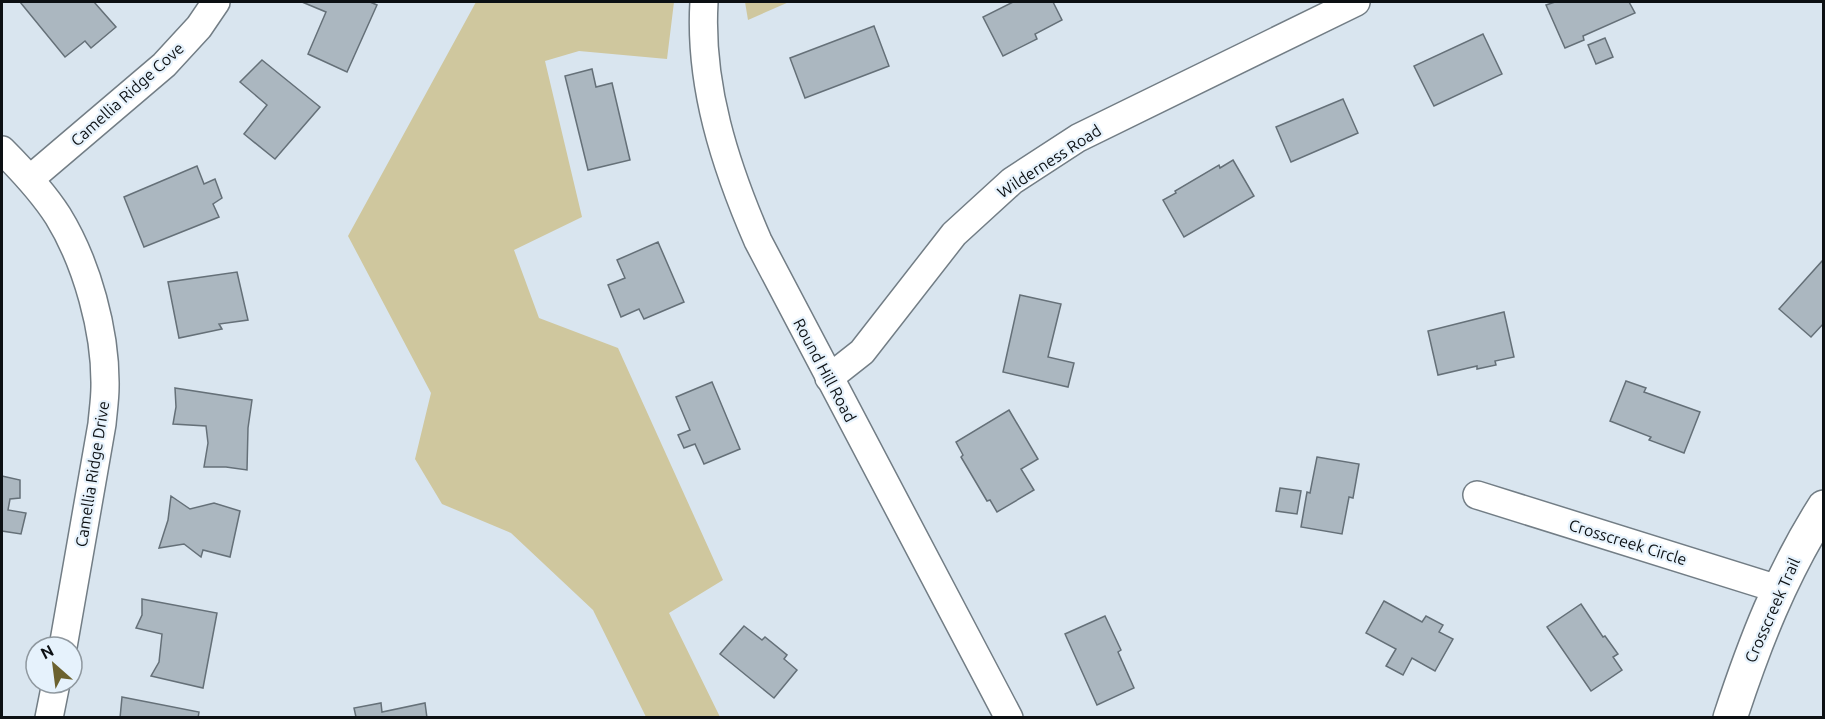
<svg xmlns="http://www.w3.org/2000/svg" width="1825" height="719" font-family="Ubuntu,sans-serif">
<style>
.green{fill:#cfc79e}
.building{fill:#abb7c0;stroke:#657078;stroke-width:1.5}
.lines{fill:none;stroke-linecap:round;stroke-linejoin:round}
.minor-casing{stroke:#727d85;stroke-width:30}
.tertiary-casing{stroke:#727d85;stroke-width:36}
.minor{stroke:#fff;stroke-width:27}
.tertiary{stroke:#fff;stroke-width:33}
.labels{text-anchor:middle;stroke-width:4.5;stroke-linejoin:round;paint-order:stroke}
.street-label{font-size:16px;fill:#0c1013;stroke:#e6f2fc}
</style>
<rect width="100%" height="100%" fill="#d9e5ef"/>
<g class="green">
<polygon points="476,2 674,2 667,59 579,51 545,61 582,217 514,250 539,318 618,348 723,580 669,613 720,717 646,717 593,610 511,533 442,504 415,459 431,393 348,236"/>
<polygon points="745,2 789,2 748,20"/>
</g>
<g class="building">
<polygon points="20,2 94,2 116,27 91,48 85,41 65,57"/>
<polygon points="302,2 370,2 377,5 347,72 308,54 326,12"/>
<polygon points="1013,2 1053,2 1062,20 1035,34 1037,39 1003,56 983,17"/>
<polygon points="1555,2 1629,2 1635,13 1583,36 1584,40 1565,48 1546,5"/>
<polygon points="874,26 889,66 805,98 790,58"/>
<polygon points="1483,34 1502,74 1434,106 1414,66"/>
<polygon points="1605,38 1613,57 1596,64 1588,45"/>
<polygon points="262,60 320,107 275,159 244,134 267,105 240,82"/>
<polygon points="592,69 596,87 612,83 630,160 588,170 565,76"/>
<polygon points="1343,99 1358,133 1291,162 1276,127"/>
<polygon points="1233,160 1254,196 1184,237 1163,200 1176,193 1175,191 1219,165 1220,168"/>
<polygon points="197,166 204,184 215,179 222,198 213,204 219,217 144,247 124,197"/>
<polygon points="658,242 684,302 644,319 639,309 621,317 608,285 625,278 617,260"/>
<polygon points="1823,260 1824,323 1811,337 1779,309"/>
<polygon points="237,272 248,320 219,324 222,329 179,338 168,282"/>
<polygon points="1020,295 1061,304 1048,357 1074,363 1068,387 1003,372"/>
<polygon points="1504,312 1514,357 1495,361 1496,365 1477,369 1477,366 1438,375 1428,331"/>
<polygon points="1626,381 1646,388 1644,392 1700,412 1684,453 1649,440 1651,437 1610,421"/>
<polygon points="712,382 740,449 704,464 695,444 684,448 678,435 690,430 676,397"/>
<polygon points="175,388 252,400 248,428 247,470 226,467 204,467 208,443 206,426 173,424 176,407"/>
<polygon points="1009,410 1038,459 1021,469 1034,490 997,512 990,500 987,501 961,457 963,455 956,442"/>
<polygon points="1317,457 1359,464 1353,498 1349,497 1342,534 1301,527 1307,492 1310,493"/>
<polygon points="2,476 20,480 20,498 10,499 8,510 26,513 21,534 2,531"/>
<polygon points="1280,488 1301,491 1297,514 1276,511"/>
<polygon points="171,496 190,509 214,503 240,511 230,557 203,550 201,557 184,544 159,548 168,520"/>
<polygon points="142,599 217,613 203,688 151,676 159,662 162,634 136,628 142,615"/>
<polygon points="1384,601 1422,622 1426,616 1443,625 1439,632 1453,639 1435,671 1412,658 1403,675 1386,666 1396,649 1366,633"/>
<polygon points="1581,604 1603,637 1605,636 1618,654 1613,657 1622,670 1591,691 1547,627"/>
<polygon points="1105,616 1121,650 1118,652 1134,688 1097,705 1065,634"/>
<polygon points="744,626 762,640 765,637 787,655 784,659 797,670 774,698 720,654"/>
<polygon points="122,697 199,712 198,718 120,718"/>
<polygon points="381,703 382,712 425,703 427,718 355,718 356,717 354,708"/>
</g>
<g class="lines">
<defs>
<g id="minor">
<path d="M704 2C699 85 725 165 758 241L1009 718"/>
<path d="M2 150C22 170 42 191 58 216 87 263 106 332 105 387 105 399 103 412 102 424L63 647"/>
<polyline points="30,179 164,65 199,27 216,2"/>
<polyline points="829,378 862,352 954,234 1012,181 1078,138 1356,2"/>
<polyline points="1477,495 1778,589"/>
<polyline points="49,718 56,683"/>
</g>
<path id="tertiary" d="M1730 718C1755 642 1781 575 1824 507"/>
</defs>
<use href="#minor" class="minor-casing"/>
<use href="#tertiary" class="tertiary-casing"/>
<use href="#minor" class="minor"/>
<use href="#tertiary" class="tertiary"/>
</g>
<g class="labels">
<g class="street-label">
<text transform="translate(127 94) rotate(-42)" y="6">Camellia Ridge Cove</text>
<text transform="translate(1049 161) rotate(-33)" y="6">Wilderness Road</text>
<text transform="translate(825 370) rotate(62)" y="6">Round Hill Road</text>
<text transform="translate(92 474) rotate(-81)" y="6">Camellia Ridge Drive</text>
<text transform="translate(1628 542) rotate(17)" y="6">Crosscreek Circle</text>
<text transform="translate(1772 610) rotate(-66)" y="6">Crosscreek Trail</text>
</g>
</g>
<rect width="1825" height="719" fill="none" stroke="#0c1013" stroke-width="6"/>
<g transform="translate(54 665) rotate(332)"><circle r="28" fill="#e6f2fc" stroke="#8f989f" stroke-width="1.5"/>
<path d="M0-4.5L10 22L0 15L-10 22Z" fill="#6c622f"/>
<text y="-9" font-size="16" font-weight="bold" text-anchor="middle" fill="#0c1013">N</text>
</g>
</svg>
